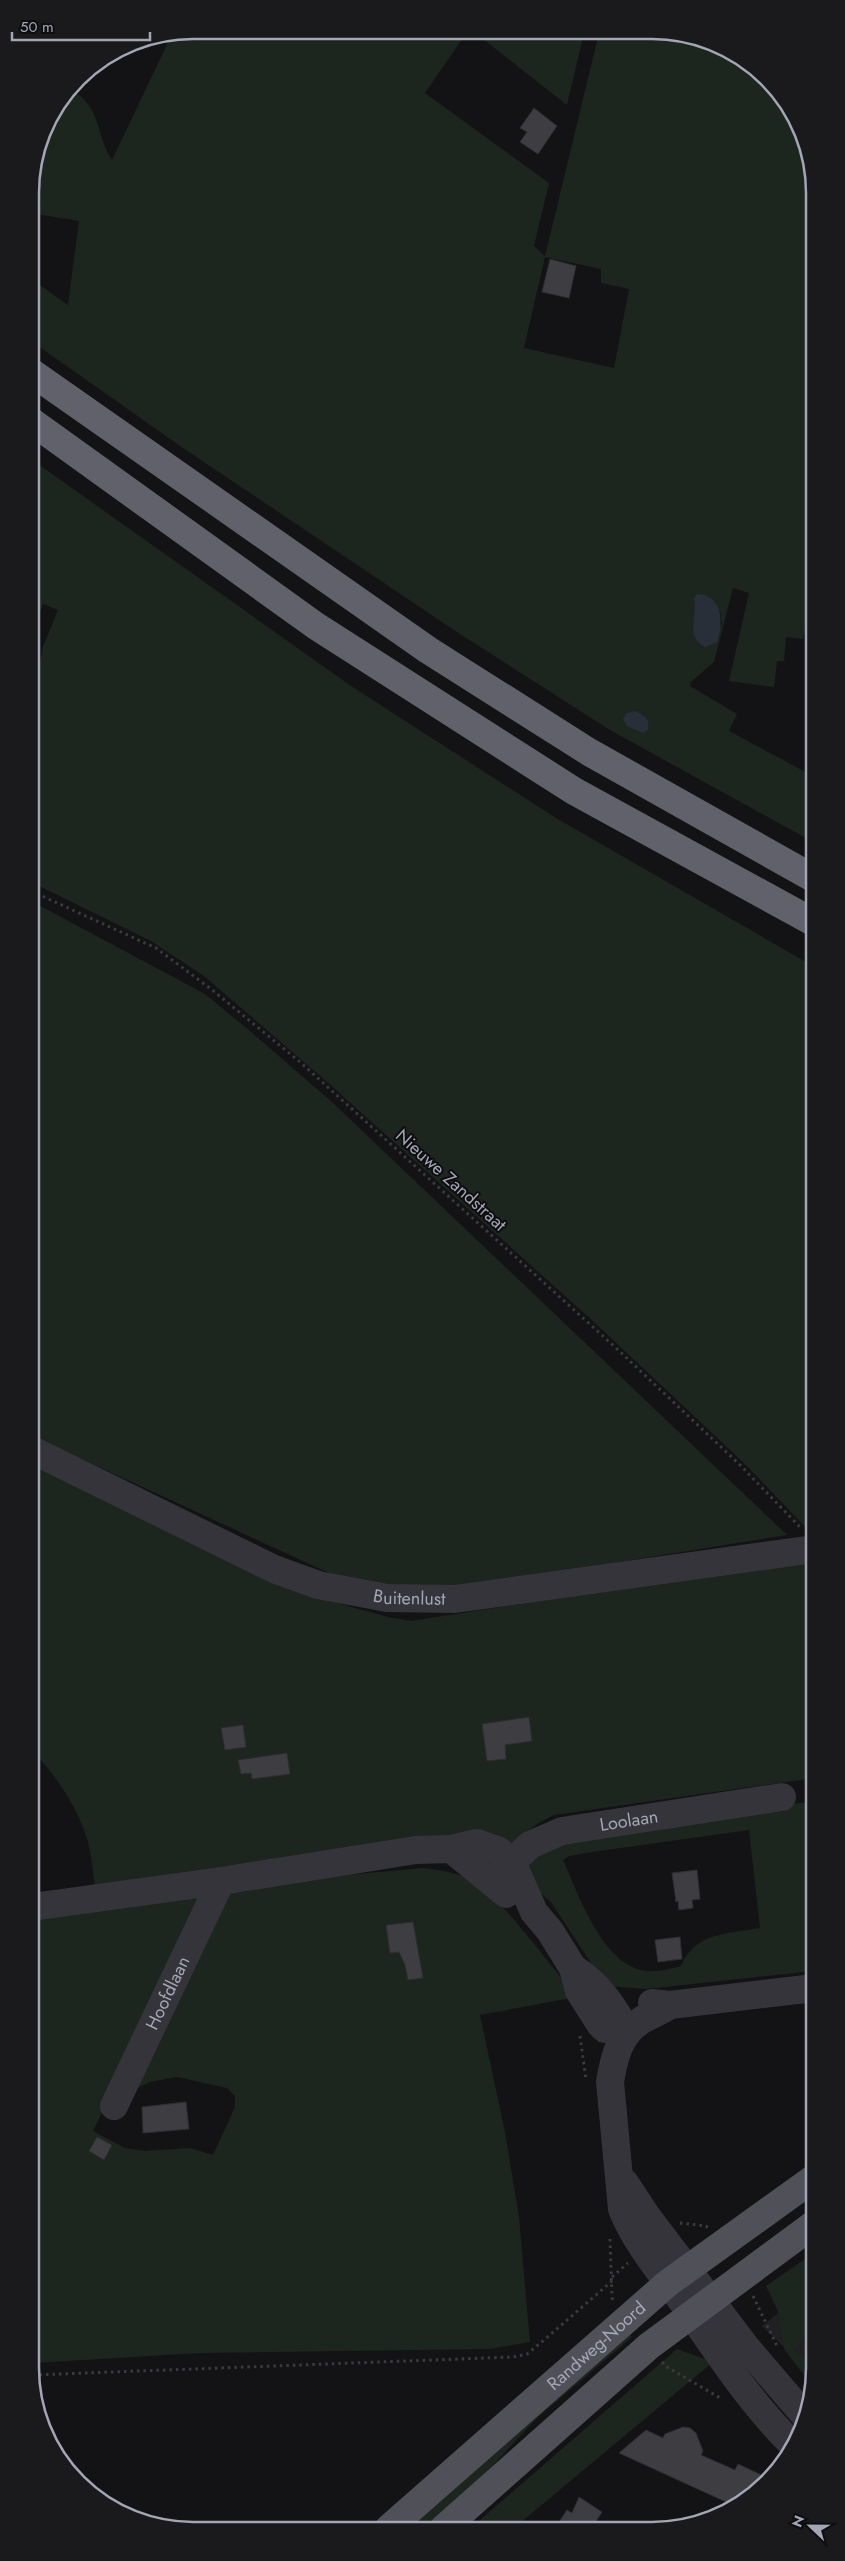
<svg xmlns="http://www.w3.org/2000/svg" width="845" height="2561" font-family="Jost,sans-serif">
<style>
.built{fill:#201f22}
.green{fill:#1d251f;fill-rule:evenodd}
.water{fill:#292f39}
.building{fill:#3e3d42;stroke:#2e2d31}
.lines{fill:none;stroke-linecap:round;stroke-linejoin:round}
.path{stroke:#3a3b41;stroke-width:3;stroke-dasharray:2.5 4;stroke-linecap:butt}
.minor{stroke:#34343a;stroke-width:28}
.major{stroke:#505059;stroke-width:28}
.highway{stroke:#60616b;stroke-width:28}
.labels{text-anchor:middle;stroke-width:4;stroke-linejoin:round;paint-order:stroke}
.street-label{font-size:18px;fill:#a4a6b6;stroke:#0e0e10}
.rim{fill:none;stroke:#a4a6b6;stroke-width:2.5}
</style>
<rect width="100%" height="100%" fill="#131315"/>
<polygon class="built" points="815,2283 815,2377 762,2326"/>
<g class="green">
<path d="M192 30 467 32 425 93 549 183 534 246 545 256 599 33H685L734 52 768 78 798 120 812 161 813 630H805L803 639 786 637 784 661H777L774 687 729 681 749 593 733 588 714 662 691 682 690 686 737 714 729 731 813 776V842L610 730 460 634 183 448 31 341 30 278 68 305 79 221 30 213V181L47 121 70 90C101 103 96 137 112 160L172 34ZM545 257 601 269V283L629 289 614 368 524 348ZM694 599 720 611 722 624 700 645 695 638 697 609Z"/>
<polygon points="474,32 584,33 567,105"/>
<polygon points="31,459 351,686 556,818 813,966 814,1533 811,1533 745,1464 595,1323 326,1081 204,976 151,941 31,882 31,707 43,647 58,610 43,604 31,634"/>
<polygon points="31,901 205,994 250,1031 332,1102 787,1535 434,1592 357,1586 32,1436"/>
<path d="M32 1458 330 1601 388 1617 411 1621 814 1558V1778L554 1815 537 1824 494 1860 469 1848 95 1888C93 1873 92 1856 88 1842 78 1807 56 1776 32 1750Z"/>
<path d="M814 1801V1971L646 1989 606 1986 551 1902 516 1872 550 1843 589 1832ZM749 1830 760 1928C728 1934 695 1932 681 1966 670 1969 658 1972 646 1971 602 1965 579 1895 563 1860L569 1856 592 1852Z"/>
<path d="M423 1868C438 1870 454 1872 468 1878 496 1891 542 1955 564 1981L571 1998 480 2015 505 2132 519 2217 530 2342 490 2349 200 2353 33 2363 32 1919 209 1893 93 2131 125 2148 145 2151 190 2148 213 2155 235 2107V2096L227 2088 177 2077 150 2082 125 2094 228 1890 303 1879Z"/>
<polygon points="815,2252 815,2330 793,2350 815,2367 813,2387 784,2349 778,2311 766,2286"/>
<polygon points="627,2331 632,2337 537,2418 480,2479 425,2528 400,2528"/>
<polygon points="677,2349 713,2362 514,2528 471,2528"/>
</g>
<g class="water">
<path d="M697 594C723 595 724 623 717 642L705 647C685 638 698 616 694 599Z"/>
<path d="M635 711C645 716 650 718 648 730L643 733 627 726 623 719 627 713Z"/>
</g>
<g class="building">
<polygon points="534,108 557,126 538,154 520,142 527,132 520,128"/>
<polygon points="550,259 576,266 569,298 542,292"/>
<polygon points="529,1717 532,1741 505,1745 506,1759 487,1761 482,1724"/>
<polygon points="243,1725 246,1747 225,1750 221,1728"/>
<polygon points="287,1753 290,1774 252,1779 251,1773 241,1774 238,1760"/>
<polygon points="697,1870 700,1899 692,1900 693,1908 679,1910 678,1901 676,1902 672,1873"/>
<polygon points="413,1922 423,1978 408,1980 405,1965 399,1952 390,1953 386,1925"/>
<polygon points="680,1937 682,1959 658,1962 655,1940"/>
<polygon points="186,2102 189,2129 143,2133 142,2107"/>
<polygon points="97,2137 112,2145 104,2160 89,2151"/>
<polygon points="683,2427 690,2428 696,2433 703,2451 701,2455 735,2470 738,2464 770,2479 737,2507 619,2453 646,2430 663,2438 665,2434"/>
<polygon points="579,2497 602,2512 593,2526 596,2528 555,2528 567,2510 572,2513"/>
</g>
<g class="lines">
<g class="path">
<polyline points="31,891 156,948 211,989 300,1062 615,1347 738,1463 800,1527"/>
<polyline points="580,2036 586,2080"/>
<polyline points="680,2223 706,2226 708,2228"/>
<polyline points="610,2239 612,2298 615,2302"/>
<polyline points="612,2277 628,2263"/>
<polyline points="753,2296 777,2346"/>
<polyline points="662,2362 667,2367 722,2399"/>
<polyline points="33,2375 513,2357 527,2354 543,2341 612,2281"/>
</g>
<g class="minor">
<path id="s1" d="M32 1450 274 1569 318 1585 387 1598 455 1599 814 1549"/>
<polyline points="451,1849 506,1894"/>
<path id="s2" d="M492 1881 530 1845 562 1831 782 1797"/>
<polyline points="32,1907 221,1881 416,1850 451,1849 477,1843 499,1851 512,1862 534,1912 550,1931 573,1968 579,1991 600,2024 605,2029 627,2032"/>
<path d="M576 1970C599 1985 615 2008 627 2032"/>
<polyline points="652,2003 670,2005 814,1988"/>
<path d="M670 2005C661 2011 651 2015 642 2020 619 2034 614 2058 610 2082L622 2209C636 2244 662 2274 684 2304 718 2353 751 2404 794 2446"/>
<path id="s3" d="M114 2106 221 1881"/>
<polyline points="625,2183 646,2215 746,2347 806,2417"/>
</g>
<g class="major">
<path id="s4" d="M389 2528 668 2283 814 2178"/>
<polyline points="444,2528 649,2346 814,2224"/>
</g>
<g class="highway">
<polyline points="31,372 428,650 589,752 813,878"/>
<polyline points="31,421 316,626 574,791 813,922"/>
</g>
</g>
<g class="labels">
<g class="street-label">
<text transform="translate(451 1180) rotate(42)" y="6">Nieuwe Zandstraat</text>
<text dy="6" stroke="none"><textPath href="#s1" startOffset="409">Buitenlust</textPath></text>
<text dy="6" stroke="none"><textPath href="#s2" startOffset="155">Loolaan</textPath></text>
<text dy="6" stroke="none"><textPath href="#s3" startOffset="125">Hoofdlaan</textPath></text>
<text dy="6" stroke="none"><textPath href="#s4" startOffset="276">Randweg-Noord</textPath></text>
</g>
</g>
<path d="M0 0H845V2561H0ZM193 39H652A154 154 0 0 1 806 193V2368A154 154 0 0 1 652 2522H193A154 154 0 0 1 39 2368V193A154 154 0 0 1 193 39Z" fill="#1a1a1d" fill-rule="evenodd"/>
<path class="rim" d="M193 39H652A154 154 0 0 1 806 193V2368A154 154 0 0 1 652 2522H193A154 154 0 0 1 39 2368V193A154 154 0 0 1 193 39Z"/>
<g transform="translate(810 2526) rotate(292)" stroke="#0e0e10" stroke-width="4" paint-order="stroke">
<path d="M0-4L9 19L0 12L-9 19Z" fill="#a4a6b6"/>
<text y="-8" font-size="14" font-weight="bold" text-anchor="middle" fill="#a4a6b6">N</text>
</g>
<path d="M12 32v8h138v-8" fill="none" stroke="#a4a6b6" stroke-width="2.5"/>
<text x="20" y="32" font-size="15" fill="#a4a6b6" stroke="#0e0e10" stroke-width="4" paint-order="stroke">50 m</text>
</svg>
